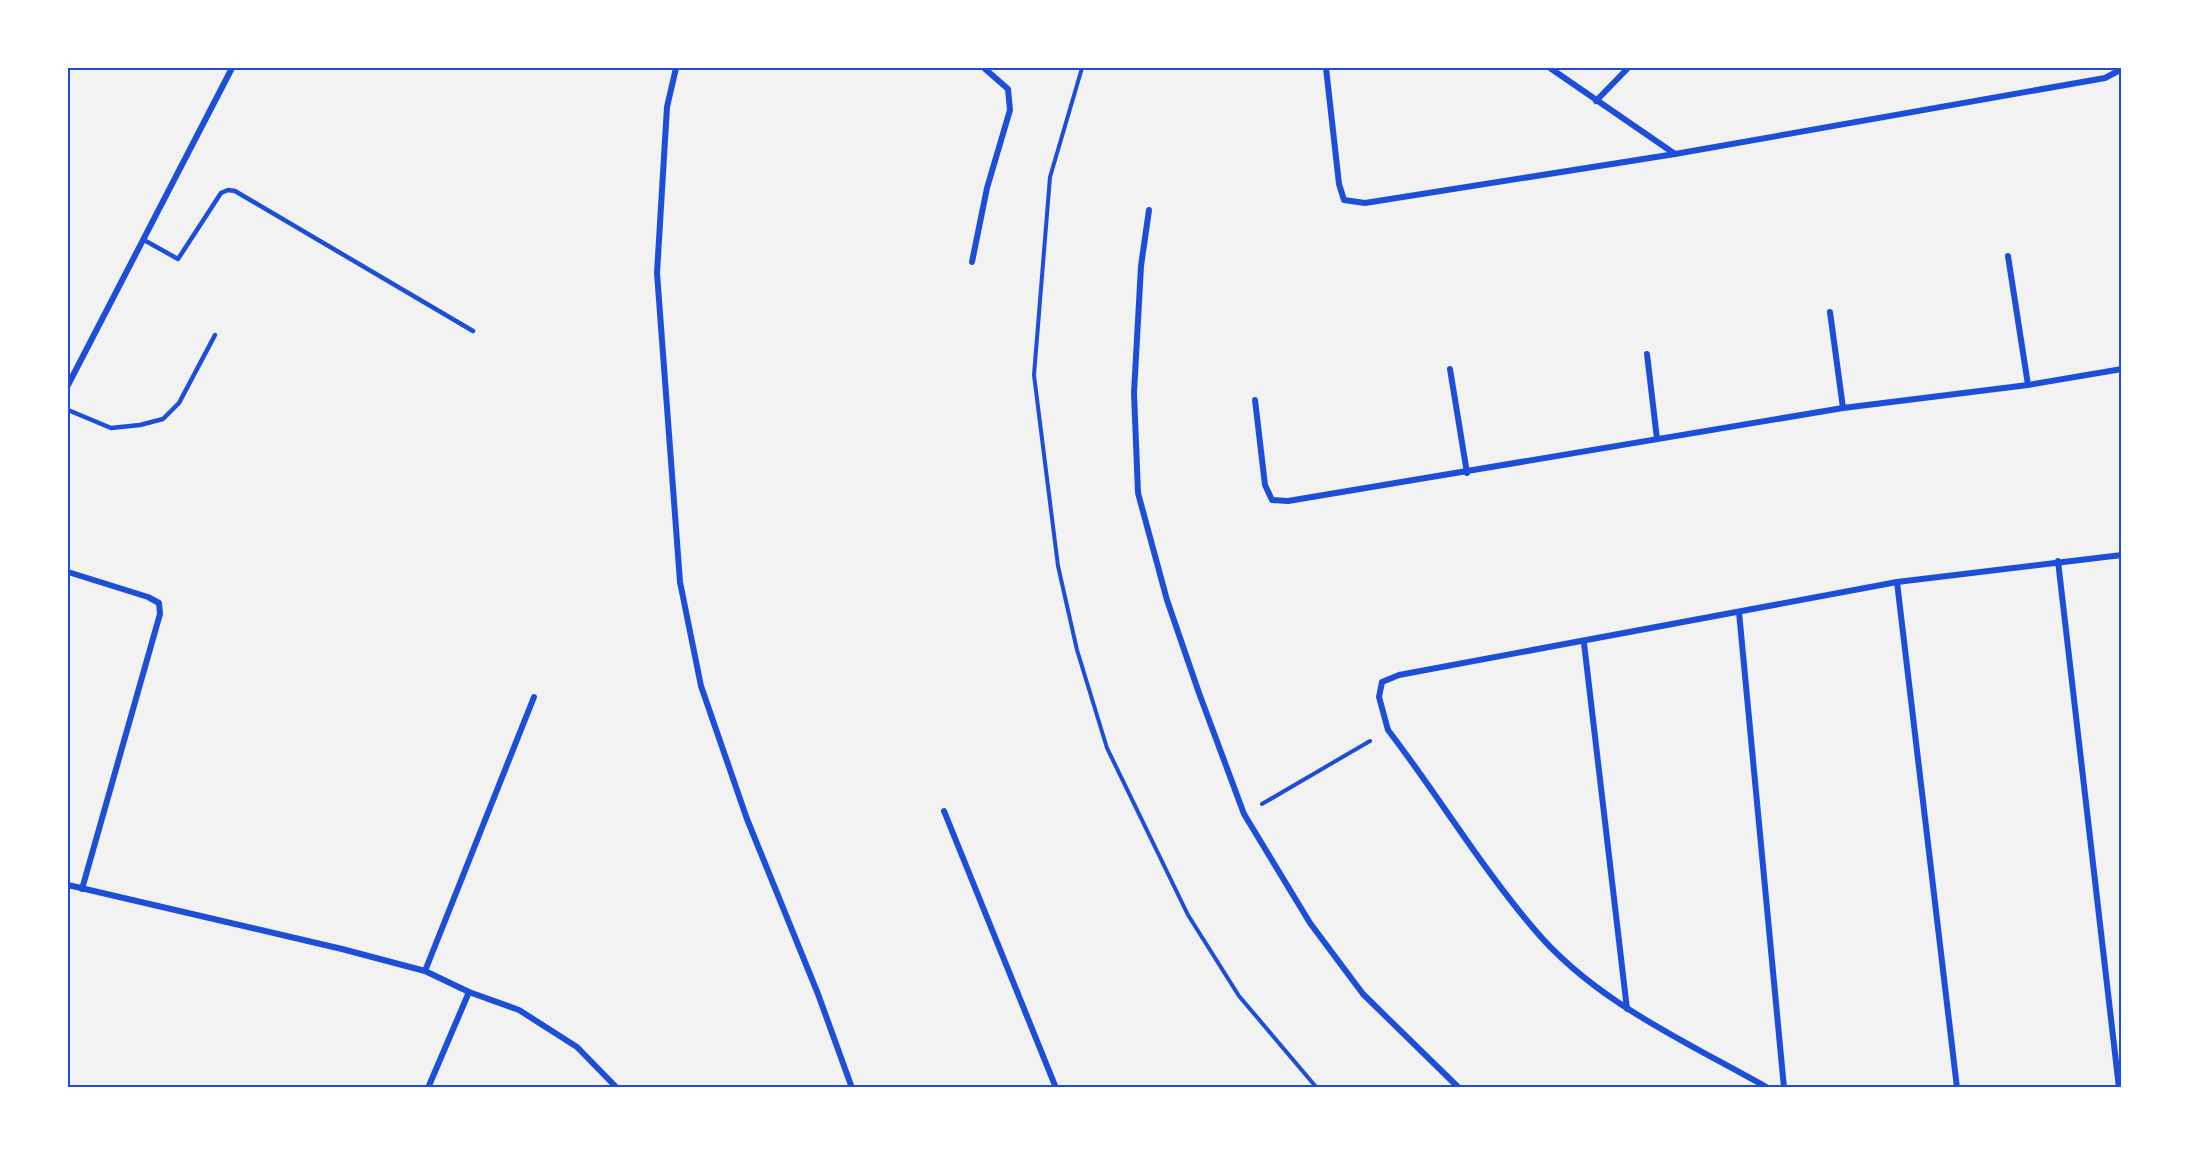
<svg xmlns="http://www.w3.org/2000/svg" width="2189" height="1155" font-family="Barlow,sans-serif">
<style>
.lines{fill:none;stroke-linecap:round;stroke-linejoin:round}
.path{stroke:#1d4ed8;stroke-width:4}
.service{stroke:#1d4ed8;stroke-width:4.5}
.minor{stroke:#1d4ed8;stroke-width:6}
.neatline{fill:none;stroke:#1d4ed8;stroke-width:2}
</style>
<rect width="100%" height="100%" fill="#f2f2f2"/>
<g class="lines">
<g class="path">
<polyline points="1082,68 1050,177 1034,375 1058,566 1077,650 1107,748 1188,915 1239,996 1317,1088"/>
<polyline points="1262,804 1370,741"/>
</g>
<g class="service">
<polyline points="144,240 178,259 221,193 228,190 235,191 473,331"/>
<polyline points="68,410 111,428 140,425 163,419 179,403 215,335"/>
</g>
<g class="minor">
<polyline points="676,68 667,107 657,273 680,582 701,686 747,819 818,994 852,1088"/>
<polyline points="1326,68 1339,184 1344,200 1365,203 1675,154 2105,78 2122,69"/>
<polyline points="1550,68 1675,154"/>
<polyline points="1596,101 1628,68"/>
<polyline points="1149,210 1141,266 1134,393 1138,493 1167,600 1199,693 1244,814 1310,923 1363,994 1459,1088"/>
<polyline points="2008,256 2028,385"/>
<polyline points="972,262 987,188 1010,110 1008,89 984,68"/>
<polyline points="1830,312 1843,408"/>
<polyline points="1647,354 1657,439"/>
<polyline points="1450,369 1467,473"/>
<polyline points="68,385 232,68"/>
<polyline points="1255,400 1265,485 1272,500 1288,501 1843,408 2028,385 2122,369"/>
<polyline points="2058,561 2119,1088"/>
<polyline points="68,572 148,597 159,603 160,614 82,889"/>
<polyline points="1897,582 1957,1088"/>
<polyline points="1739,612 1784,1088"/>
<polyline points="1584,643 1627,1009"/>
<polyline points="944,811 1056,1088"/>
<polyline points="68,885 342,949 425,971 469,992 519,1010 577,1047 617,1088"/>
<polyline points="425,971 534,697"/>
<polyline points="428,1088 469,992"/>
<path d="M1768 1088C1687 1042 1595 1002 1534 929 1481 867 1438 795 1388 730L1379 697 1382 682 1399 675 1897 582 2122 555"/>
</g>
</g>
<rect width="2189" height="1155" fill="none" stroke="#ffffff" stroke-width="138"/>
<rect x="69" y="69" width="2051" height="1017" class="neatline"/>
</svg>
